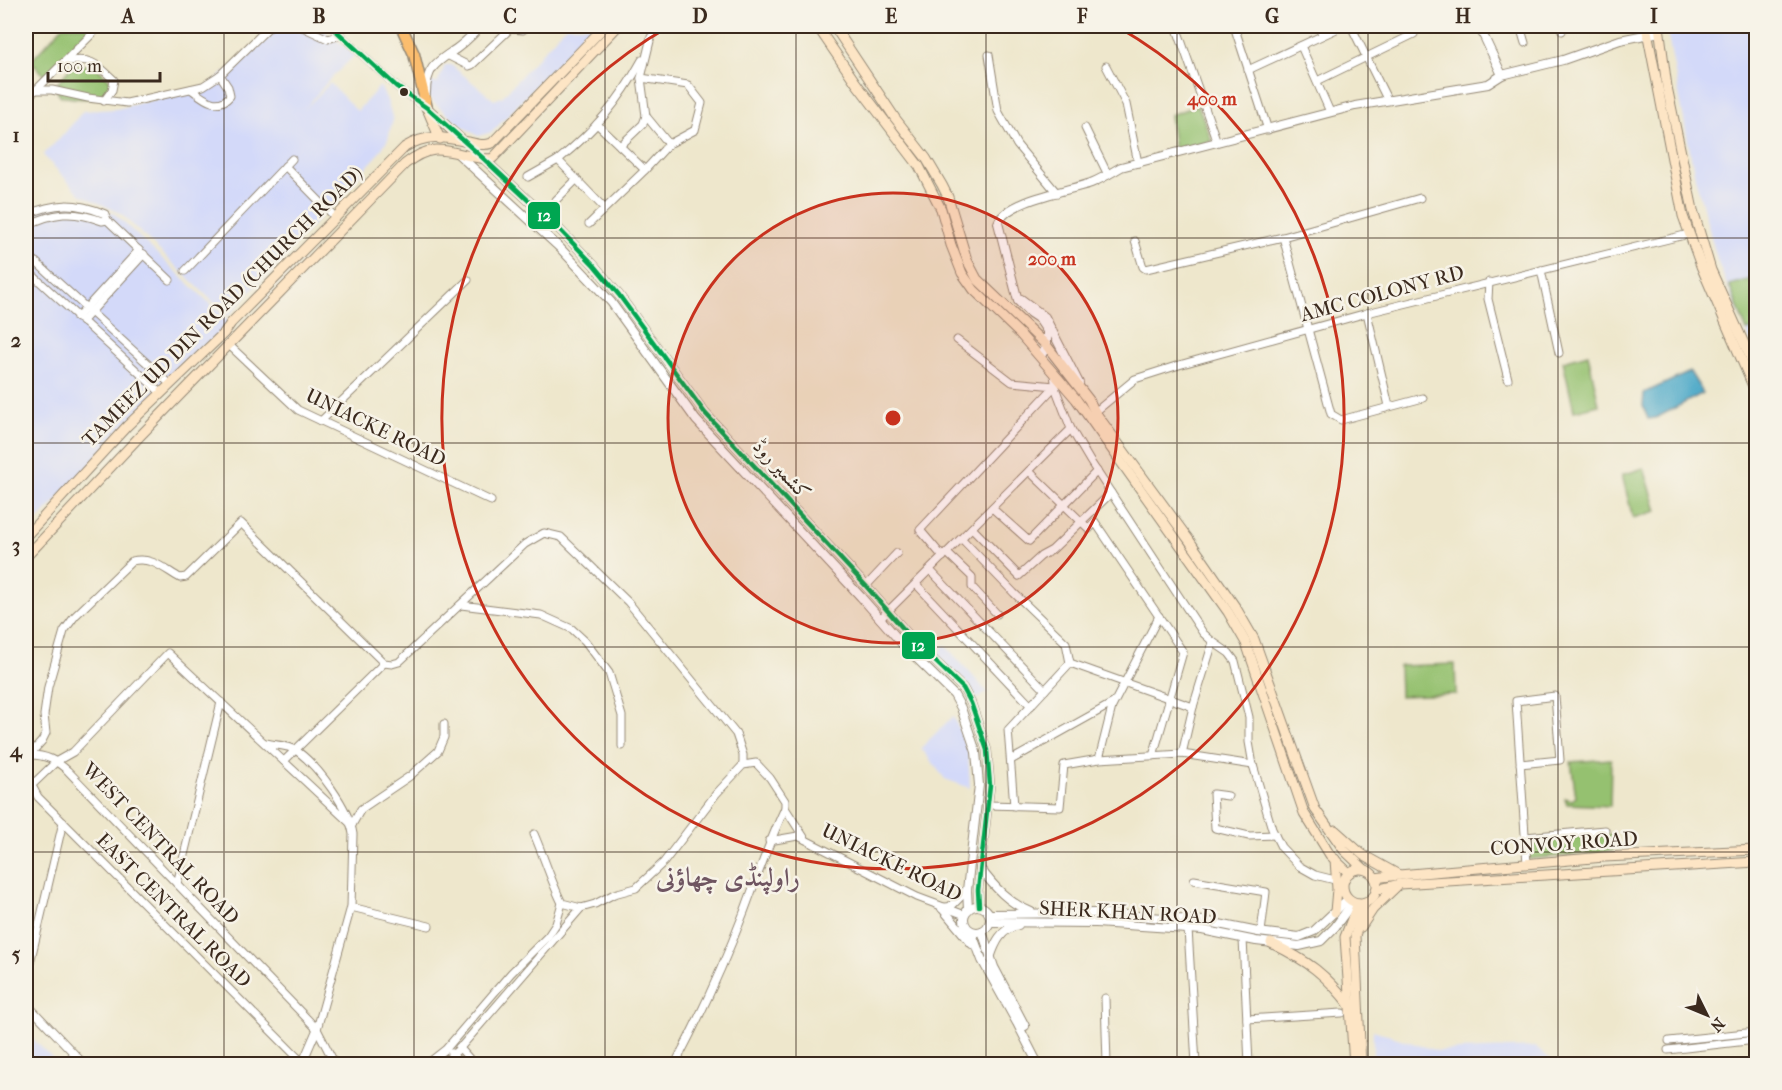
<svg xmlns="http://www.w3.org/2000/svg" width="1782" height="1090" font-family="'IM FELL French Canon',Amiri,serif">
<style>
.built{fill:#d3d9f9}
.green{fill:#95c16f;stroke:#687646;stroke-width:1.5}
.water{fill:#48a7c7;stroke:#426872;stroke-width:1.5}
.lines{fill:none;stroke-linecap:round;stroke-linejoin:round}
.minor-casing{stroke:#948875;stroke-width:9}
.tertiary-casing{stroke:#948875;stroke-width:10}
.secondary-casing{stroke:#948875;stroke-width:11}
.primary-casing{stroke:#948875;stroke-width:13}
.minor{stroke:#fff;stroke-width:7}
.tertiary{stroke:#fff;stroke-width:8}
.secondary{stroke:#fde5c5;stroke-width:9}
.primary{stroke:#fbbd6e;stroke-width:10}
.bus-1-casing{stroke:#f7f3e8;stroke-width:9}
.bus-1{stroke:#00a651;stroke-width:4.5}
.grid{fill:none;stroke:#3b2a1e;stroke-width:1.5;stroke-opacity:0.55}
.ring{fill:none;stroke:#c8321e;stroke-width:3}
.bus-dot{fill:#3b2a1e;stroke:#f7f3e8;stroke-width:2}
.labels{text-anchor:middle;stroke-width:5;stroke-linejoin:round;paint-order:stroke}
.street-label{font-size:20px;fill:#3b2a1e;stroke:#f7f3e8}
.district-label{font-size:26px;font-weight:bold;fill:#6f5561;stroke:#f7f3e8}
.centre{fill:#c8321e;stroke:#f7f3e8;stroke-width:3}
.ring-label{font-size:18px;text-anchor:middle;font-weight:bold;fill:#c8321e;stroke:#f7f3e8;stroke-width:5;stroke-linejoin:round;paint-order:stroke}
.line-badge{stroke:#f7f3e8;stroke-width:2}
.badge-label{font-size:16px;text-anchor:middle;font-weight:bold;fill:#fff}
.neatline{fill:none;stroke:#3b2a1e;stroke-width:2}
.grid-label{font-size:20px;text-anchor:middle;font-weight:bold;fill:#3b2a1e}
</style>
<rect width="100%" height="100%" fill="#f7f3e8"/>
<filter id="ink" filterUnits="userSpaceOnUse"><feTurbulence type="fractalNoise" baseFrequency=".0167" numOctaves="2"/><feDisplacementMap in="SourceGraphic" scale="12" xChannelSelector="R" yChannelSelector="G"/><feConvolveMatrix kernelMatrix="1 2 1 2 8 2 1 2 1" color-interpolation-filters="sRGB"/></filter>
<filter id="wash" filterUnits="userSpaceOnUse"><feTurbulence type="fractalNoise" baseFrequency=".008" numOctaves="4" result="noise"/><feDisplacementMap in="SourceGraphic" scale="24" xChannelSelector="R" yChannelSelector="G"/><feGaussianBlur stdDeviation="1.35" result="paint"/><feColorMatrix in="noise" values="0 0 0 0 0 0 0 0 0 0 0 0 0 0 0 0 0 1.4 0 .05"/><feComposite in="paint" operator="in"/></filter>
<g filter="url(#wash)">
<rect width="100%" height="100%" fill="#eee7cc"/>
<g class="built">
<polygon points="282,26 318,26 355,55 329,80 304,110 330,83 357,111 380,86 388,102 393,120 388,139 377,156 228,316 120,213 80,194 43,155 63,135 83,111 117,109 208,86"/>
<polygon points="566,26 593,26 492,132 478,136 456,122 421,91 427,79 437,84 445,65 451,65 494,100 502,97"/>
<polygon points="1666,26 1756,26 1756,355 1718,263 1695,177"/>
<polygon points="75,201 115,214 231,323 26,532 26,206"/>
<polygon points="945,645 980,684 987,692 978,699 937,654"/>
<polygon points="953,716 968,750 970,788 945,779 921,748"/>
<polygon points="1373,1030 1437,1051 1536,1047 1556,1064 1373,1064"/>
<polygon points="29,1035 58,1064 26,1064 26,1037"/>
</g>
<g class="green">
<polygon points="63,26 96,26 46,77 31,61"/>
<path d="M85 65 97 68 110 80C110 104 77 99 61 96L57 91 56 85 72 66Z"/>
<polygon points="1198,105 1212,141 1175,151 1170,115"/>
<polygon points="1756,278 1756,328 1747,331 1729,285"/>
<polygon points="1588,354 1599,405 1574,411 1563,361"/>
<polygon points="1644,468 1657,511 1633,518 1622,475"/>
<polygon points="1455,664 1456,694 1400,696 1399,666"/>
<polygon points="1611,759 1610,806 1567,804 1565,798 1572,800 1576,797 1571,762"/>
<polygon points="1614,834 1612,851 1528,859 1525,840"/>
</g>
<polygon class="water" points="1690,372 1703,393 1656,418 1648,419 1643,406 1644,393"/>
</g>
<g filter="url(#ink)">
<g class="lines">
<defs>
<g id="minor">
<polyline points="300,26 328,39 341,35"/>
<polyline points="331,26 397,87 427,108"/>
<polyline points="1176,26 1217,142"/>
<polyline points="1234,26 1268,130"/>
<polyline points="1318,26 1323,35"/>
<polyline points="1351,26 1387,99"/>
<polyline points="1520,26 1525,43"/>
<polyline points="1561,26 1562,31"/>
<polyline points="1301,46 1330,112"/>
<polyline points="447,55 469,66 472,65 510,29 523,30 528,26"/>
<polyline points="989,55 998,111 1017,145 1057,193"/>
<path d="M64 62C90 57 95 62 114 80L112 90 104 101"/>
<polyline points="1106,66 1126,104 1138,163"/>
<polyline points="1248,70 1343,26"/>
<polyline points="641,78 688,85 702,103 695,130 669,144"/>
<polyline points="1317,81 1414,34"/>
<path d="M191 89C203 98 217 111 230 96L228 87 220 75"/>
<polyline points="36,90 52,90 88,98 127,103 203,86 220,75 270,26"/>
<polyline points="26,97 36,90 100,26"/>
<polyline points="597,124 620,146"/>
<polyline points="1085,128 1108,175"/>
<path d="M558 160C595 130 619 102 642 60"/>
<polyline points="285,166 336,218"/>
<polyline points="645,170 669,144 646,116"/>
<polyline points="528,177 558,160 604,208"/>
<polyline points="556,200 577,179"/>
<path d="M26 215C55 202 76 202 105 214L107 220 170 280"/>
<polyline points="589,224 645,170 620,146 643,124 646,116 641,78 651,37 661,26"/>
<path d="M26 226C53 212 73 210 102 221L107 220"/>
<polyline points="1283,237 1331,414 1341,420 1423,398"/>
<polyline points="1135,241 1143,267 1146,269 1283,237 1420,198"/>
<polyline points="26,253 170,384"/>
<polyline points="26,269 161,393"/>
<polyline points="1541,270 1559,353"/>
<polyline points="185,271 292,159"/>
<polyline points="1489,282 1488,299 1508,379"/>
<polyline points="1367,313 1389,406"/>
<polyline points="77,318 139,250"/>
<polyline points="82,322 144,254"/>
<polyline points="957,340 1012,382 1055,386"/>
<polyline points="229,345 298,410 491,501"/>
<polyline points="1095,412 1135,379 1179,365 1367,313 1689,234"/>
<polyline points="321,421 468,280"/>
<polyline points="1071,429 1090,461 1203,633 1213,642 1229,653 1235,661 1249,717 1249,742 1253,765 1272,829 1281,847 1299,866 1315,875 1343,882"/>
<polyline points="1029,471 1089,529 1095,522 1183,652 1153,756"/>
<polyline points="992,508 1029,541 1097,471"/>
<polyline points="972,528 1019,576 1041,556 1052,550 1111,493"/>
<polyline points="962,539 1014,593 1066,643 1070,663"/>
<polyline points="947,553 972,577 972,587 997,614"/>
<polyline points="943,557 920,530 1055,386"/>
<polyline points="930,570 1045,690"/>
<polyline points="916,584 1031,706"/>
<polyline points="866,586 897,553"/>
<polyline points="461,605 541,615 572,629 585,641 609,673 622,716 622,746"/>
<polyline points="880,619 1071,429 1056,390 1054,374"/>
<path d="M265 743C274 745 290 745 297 751 318 766 349 808 353 834L351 907 317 1029 302 1064"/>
<polyline points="1182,754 1193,707 1213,642"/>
<path d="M30 755C46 755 56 760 68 771L317 1029 335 1064"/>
<path d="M26 759 42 741 46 733 44 715 48 687 64 631 75 616 132 561C151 556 164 569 180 578L186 577 241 523 384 663 392 664 399 662 525 544 544 533 561 537 628 602 736 734 743 755V765"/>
<polyline points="1099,759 1112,707 1159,616"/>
<polyline points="1011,760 1113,703"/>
<polyline points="284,761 384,663"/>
<polyline points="1520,764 1560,760 1555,696 1516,701 1527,864"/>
<polyline points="26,775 38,797 304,1064"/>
<polyline points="32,785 57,761 73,752 168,653 352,825"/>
<polyline points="1228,796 1213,794 1215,828 1249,836 1275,835"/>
<polyline points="988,805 1060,807 1064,765 1099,759 1182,754 1253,765"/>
<polyline points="1014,806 1008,730 1070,663 1193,707"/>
<polyline points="352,825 361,809 410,776 438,751 444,737 444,724"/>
<path d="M534 834C544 857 551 881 562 903L581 908 595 904 614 894 636 888 664 862 716 794 743 765 756 763 770 778 785 801V808L805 839"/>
<polyline points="1525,837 1605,830"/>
<polyline points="769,841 798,836 917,897 965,915"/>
<polyline points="1194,880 1266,892 1261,932"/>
<polyline points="177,884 221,702"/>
<polyline points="351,907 429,926"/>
<polyline points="1188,929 1196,1064"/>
<polyline points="1243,939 1249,1064"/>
<polyline points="26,980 63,822"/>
<polyline points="1105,998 1107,1064"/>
<polyline points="26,1003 84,1064"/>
<polyline points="1247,1019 1342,1013"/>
<polyline points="1669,1041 1756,1032"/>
<polyline points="459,1047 474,1064"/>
<polyline points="1668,1050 1756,1040"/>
<polyline points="451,1053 461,1064"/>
<polyline points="427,1064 446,1049 511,973 548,936 556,924 562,903"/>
<polyline points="442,1064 460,1048 581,908"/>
<path d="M675 1064C701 1015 724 964 744 912 757 877 769 842 785 808"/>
</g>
<g id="tertiary">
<polyline points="1479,26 1502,75"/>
<path d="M426 93C426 67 437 62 456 49 466 42 473 34 481 26"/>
<polyline points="457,153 560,248 611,302 696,420 861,597 906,648 954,695 961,708 976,752 979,785 967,890 968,910"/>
<polyline points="484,159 560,230 594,265 619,295 705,413 866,586 914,641 963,688 971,703 987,750 990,785 978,890 979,906"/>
<polyline points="1021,299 1045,317 1079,383"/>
<path d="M1041 356 1047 346V331L1039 319 1030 313 1018 301 998 223C1007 200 1068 191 1091 183 1101 179 1111 173 1121 167L1355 106 1488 84 1502 75 1563 60 1620 40 1660 32"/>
<path d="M980 868C994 887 1009 903 1031 912"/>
<circle cx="977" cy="919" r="13"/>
<polyline points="942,908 972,944"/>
<polyline points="942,908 950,907 967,890"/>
<polyline points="989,914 1097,913 1204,921 1258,932 1299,937 1314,931 1348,899"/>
<polyline points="990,922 1096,923 1202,930 1256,941 1299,946 1321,941 1335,927 1353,902"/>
<polyline points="971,931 982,960 1017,1023 1038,1064"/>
<polyline points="982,931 994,967 1025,1026"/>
<path d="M990 958C995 943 1001 929 1018 925"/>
</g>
<g id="secondary">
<polyline points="817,26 856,83 919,166 941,209 951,245 962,273 974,290 1020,334 1076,399 1228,612 1246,643 1304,813 1330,855 1349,873"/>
<polyline points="834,26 895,118 926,158 942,185 948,197 967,260 977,279 1047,346 1089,400 1095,412 1189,540 1236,608 1254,639 1315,809 1344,850 1364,869"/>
<polyline points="1646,26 1683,216 1701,266 1756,393"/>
<polyline points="1659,26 1667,87 1693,210 1711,270 1756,370"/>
<polyline points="427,108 463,141"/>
<polyline points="428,111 440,139"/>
<path d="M26 536 127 426 224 333 231 323 405 147C427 133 444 137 469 142 477 144 484 146 492 143L605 26"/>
<path d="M26 557 140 436 405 164C431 143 443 150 474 157 480 158 486 160 493 158L618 26"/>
<polyline points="1335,830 1363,855 1399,875"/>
<circle cx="1360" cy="886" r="17"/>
<polyline points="1375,878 1399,875 1604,857 1756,850"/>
<polyline points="1376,890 1399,884 1756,862"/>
<polyline points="1335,912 1337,889 1335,859"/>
<polyline points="1361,927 1373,909 1397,886"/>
<path d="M1271 943C1308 961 1326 974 1351 1007"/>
<polyline points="1354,1064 1345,937 1358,903"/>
<polyline points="1361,1064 1355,936 1365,902"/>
</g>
<polyline id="primary" points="401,26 414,54 427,108"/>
</defs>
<use href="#minor" class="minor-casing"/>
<use href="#tertiary" class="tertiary-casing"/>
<use href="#secondary" class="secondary-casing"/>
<use href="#primary" class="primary-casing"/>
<use href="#minor" class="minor"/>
<use href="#tertiary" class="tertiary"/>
<use href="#secondary" class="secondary"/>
<use href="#primary" class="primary"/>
<defs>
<polyline id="bus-1" points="331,26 397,87 427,108 484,159 560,230 594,265 619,295 705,413 866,586 914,641 963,688 971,703 987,750 990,785 978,890 979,906"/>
</defs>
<use href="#bus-1" class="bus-1-casing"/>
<use href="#bus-1" class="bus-1"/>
</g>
</g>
<path class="grid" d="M224 26V1064M414 26V1064M605 26V1064M796 26V1064M986 26V1064M1177 26V1064M1368 26V1064M1558 26V1064M26 238H1756M26 443H1756M26 647H1756M26 852H1756"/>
<circle cx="893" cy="418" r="225" fill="#c8321e" fill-opacity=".12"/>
<g class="ring">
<circle cx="893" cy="418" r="225"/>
<path d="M1118 27A451 451 0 1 1 668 27"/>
</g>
<circle class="bus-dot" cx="404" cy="92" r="5"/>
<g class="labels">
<g class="street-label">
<text transform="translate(1382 293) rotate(-15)" y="7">AMC COLONY RD</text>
<text transform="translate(222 306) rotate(-45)" y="7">TAMEEZ UD DIN ROAD (CHURCH ROAD)</text>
<text transform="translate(376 427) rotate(26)" y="7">UNIACKE ROAD</text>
<text transform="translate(782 469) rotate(47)" y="7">کشمیر روڈ</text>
<text transform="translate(161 843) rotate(46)" y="7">WEST CENTRAL ROAD</text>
<text transform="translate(1564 843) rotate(-4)" y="7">CONVOY ROAD</text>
<text transform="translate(892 862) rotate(26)" y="7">UNIACKE ROAD</text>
<text transform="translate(174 910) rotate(45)" y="7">EAST CENTRAL ROAD</text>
<text transform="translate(1128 912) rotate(3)" y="7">SHER KHAN ROAD</text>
</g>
<g class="district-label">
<text x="728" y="886">راولپنڈی چھاؤنی</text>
</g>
</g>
<circle cx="893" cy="418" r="9" class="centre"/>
<g class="ring-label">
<text x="1212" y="105">400 m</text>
<text x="1052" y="265">200 m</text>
</g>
<g class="line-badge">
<rect x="527" y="201" width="34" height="29" rx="6" fill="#00a651"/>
<rect x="901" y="631" width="35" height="29" rx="6" fill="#00a651"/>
</g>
<g class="badge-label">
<text x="544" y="221">12</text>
<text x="918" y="651">12</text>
</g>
<rect width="1782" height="1090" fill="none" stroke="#f7f3e8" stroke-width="66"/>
<g transform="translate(1707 1015) rotate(133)" stroke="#f7f3e8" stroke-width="4.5" paint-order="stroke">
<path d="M0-4.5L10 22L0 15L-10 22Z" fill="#3b2a1e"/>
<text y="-9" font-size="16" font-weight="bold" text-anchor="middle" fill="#3b2a1e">N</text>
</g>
<path d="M48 72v9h112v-9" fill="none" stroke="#3b2a1e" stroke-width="3"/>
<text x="57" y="72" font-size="18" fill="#3b2a1e" stroke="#f7f3e8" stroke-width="4.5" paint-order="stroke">100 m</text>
<rect x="33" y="33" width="1716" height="1024" class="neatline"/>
<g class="grid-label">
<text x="128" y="23">A</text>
<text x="319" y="23">B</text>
<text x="510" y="23">C</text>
<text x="700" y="23">D</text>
<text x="891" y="23">E</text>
<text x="1082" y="23">F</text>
<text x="1272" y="23">G</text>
<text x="1463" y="23">H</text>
<text x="1654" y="23">I</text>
<text x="16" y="142">1</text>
<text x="16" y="347">2</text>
<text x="16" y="552">3</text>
<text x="16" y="757">4</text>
<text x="16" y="961">5</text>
</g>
</svg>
